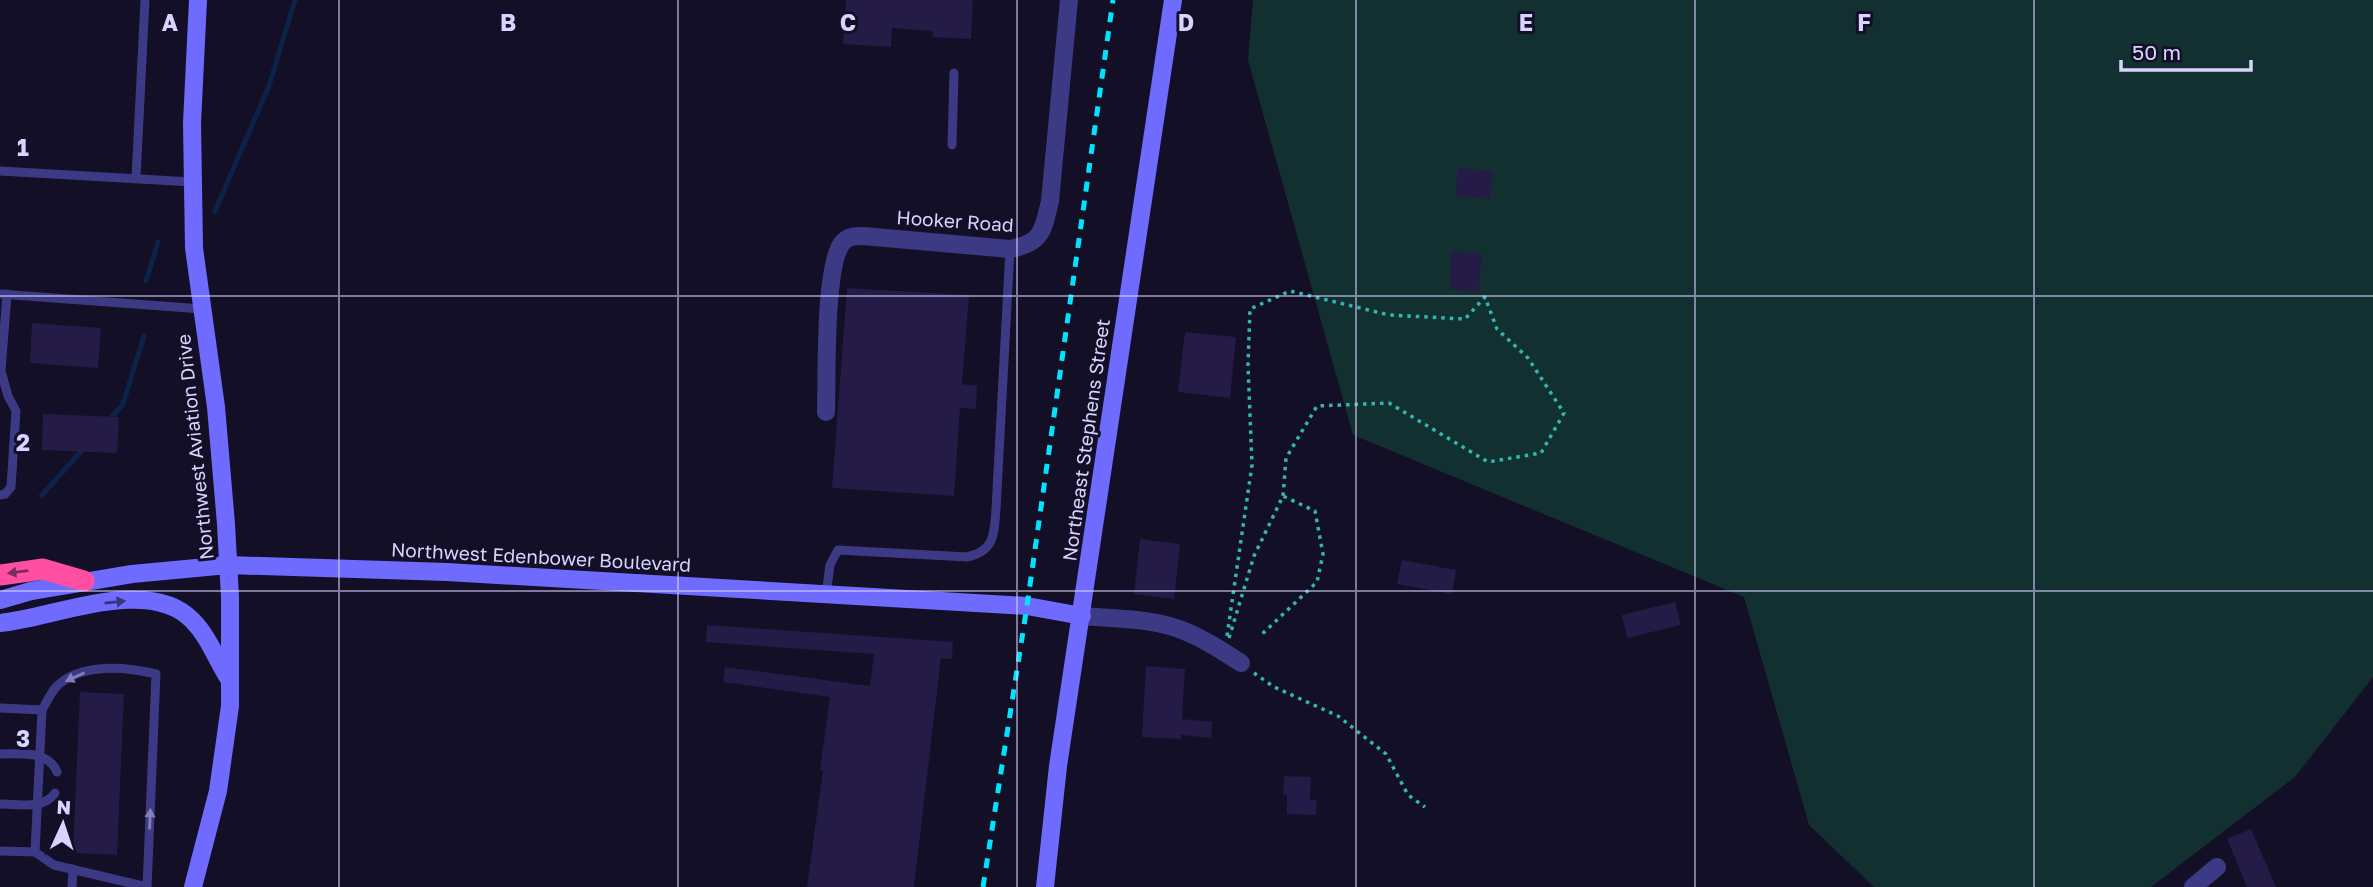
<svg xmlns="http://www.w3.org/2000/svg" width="2373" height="887" font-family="'Golos Text',sans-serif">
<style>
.green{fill:#12302f}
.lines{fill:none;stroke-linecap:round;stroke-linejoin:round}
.stream{stroke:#0c2248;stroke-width:5}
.building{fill:#241b47}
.path{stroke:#2fb8b0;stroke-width:3.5;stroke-dasharray:3.5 5;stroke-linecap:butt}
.lane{stroke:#3d3a85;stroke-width:9}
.street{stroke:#3d3a85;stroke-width:18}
.secondary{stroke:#6f6bff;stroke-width:18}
.highway{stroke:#ff4fa3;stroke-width:21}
.rail{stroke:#00e5ff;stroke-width:5;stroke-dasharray:10 9;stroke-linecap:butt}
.oneway{fill:#7d2c5e}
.oneway2{fill:#38347d}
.oneway3{fill:#837fbc}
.grid{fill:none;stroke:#d9d4ff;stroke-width:2;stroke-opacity:0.55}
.labels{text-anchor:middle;stroke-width:6;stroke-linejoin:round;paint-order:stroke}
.street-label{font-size:19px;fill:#d9d4ff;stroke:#130f26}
.grid-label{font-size:23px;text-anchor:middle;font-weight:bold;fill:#d9d4ff;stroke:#130f26;stroke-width:6;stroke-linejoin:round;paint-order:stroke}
</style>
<rect width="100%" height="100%" fill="#130f26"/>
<polygon class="green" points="1253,0 2373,0 2373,677 2295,777 2151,887 1874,887 1809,825 1744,597 1353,435 1248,60"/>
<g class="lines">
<g class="stream">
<polyline points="215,211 269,86 295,0"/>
<polyline points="146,281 158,242"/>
<polyline points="108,421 123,404 144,336"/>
<polyline points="41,496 85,447"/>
</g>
</g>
<g class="building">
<polygon points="846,0 973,0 971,39 933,37 933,31 892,28 891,47 843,44"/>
<polygon points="1458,168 1493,171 1490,199 1456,196"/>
<polygon points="1452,251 1482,254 1478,292 1449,289"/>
<polygon points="847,288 969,295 962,384 977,386 976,409 960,408 954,496 832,488"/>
<polygon points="32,323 101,328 98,368 30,363"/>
<polygon points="1185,332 1236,337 1230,398 1178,392"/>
<polygon points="43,414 119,417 117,453 42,450"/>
<polygon points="1140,539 1180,544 1174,599 1134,594"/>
<polygon points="1402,560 1456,570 1452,594 1397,584"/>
<polygon points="1675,602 1681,625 1627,638 1622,615"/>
<polygon points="707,625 953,642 952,659 941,658 914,887 807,887 823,770 820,770 830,697 723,682 725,667 870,686 874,654 706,642"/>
<polygon points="1146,666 1185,669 1182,719 1212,722 1211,738 1181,735 1181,739 1142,737"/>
<polygon points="80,692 124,694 117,855 73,853"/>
<polygon points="1284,776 1311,777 1310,800 1317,800 1316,815 1287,814 1287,795 1283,795"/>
<polygon points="2251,829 2276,887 2247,887 2227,839"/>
</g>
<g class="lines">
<g class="path">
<polyline points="1227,636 1252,465 1248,365 1250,309 1290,291 1389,315 1465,319 1485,297 1497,329 1528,358 1564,413 1541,453 1488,462 1389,403 1317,406 1286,458 1283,496"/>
<polyline points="1229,638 1254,556 1283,496 1315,511 1323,554 1317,582 1259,637"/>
<polyline points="1254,673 1274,687 1338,716 1386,754 1408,795 1425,807"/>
</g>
<g class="lane">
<polyline points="952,145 954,73"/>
<polyline points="0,171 192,182"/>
<polyline points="136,178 145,0"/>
<polyline points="0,294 202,309"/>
<polyline points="0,495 5,494 11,487 16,411 8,396 1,371 7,294"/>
<path d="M826 595 830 565 838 550 967 557C995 551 994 534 996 509L1010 249"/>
<polyline points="0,708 42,710 35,852 54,865 147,887"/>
<path d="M42 710C46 703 51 693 56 687 81 662 126 667 156 674L147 887"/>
<path d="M0 754C21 754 48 750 57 772"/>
<path d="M0 804C18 804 44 810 55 793"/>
<polyline points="0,851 35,852"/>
<polyline points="72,887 73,869"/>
</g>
<g class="street">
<path d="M826 412C827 379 824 262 843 242 849 236 855 236 863 236L1010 249C1043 243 1043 230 1050 201L1069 0"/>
<path d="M1082 616C1113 619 1149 618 1179 629 1201 637 1221 650 1241 663"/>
<polyline points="2193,887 2217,867"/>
</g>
<g class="secondary">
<polyline points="0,600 31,591 132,574 228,565 447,572 1027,606 1082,616"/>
<path d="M0 623C53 618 148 575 192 620 209 637 216 659 229 679"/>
<polyline points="193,887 218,791 230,706 230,597 226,524 216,407 194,248 192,123 198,0"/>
<polyline points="1045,887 1058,766 1173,0"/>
</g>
<polyline class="highway" points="0,575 43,569 84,581"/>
<polyline class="rail" points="983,887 1027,606 1113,0"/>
</g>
<defs><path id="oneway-solid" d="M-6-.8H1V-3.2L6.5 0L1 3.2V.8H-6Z" transform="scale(1.75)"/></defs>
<use class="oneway" href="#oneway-solid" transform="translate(18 572) rotate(173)"/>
<use class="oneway2" href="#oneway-solid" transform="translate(115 602) rotate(-6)"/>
<g class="oneway3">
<use href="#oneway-solid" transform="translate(75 677) rotate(156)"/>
<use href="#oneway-solid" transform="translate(150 819) rotate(-88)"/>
</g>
<path class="grid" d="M339 0V887M678 0V887M1017 0V887M1356 0V887M1695 0V887M2034 0V887M0 296H2373M0 591H2373"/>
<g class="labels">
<g class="street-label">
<text transform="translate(955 221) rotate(4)" y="7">Hooker Road</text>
<text transform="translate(1086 440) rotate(-82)" y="7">Northeast Stephens Street</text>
<text transform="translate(195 447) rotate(-96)" y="7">Northwest Aviation Drive</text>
<text transform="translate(541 557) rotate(3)" y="7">Northwest Edenbower Boulevard</text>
</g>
</g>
<g class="grid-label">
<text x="170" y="31">A</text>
<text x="508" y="31">B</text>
<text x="848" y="31">C</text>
<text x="1186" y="31">D</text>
<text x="1526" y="31">E</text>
<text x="1864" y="31">F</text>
<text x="23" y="156">1</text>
<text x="23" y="451">2</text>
<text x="23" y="747">3</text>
</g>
<g transform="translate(63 824) rotate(3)" stroke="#130f26" stroke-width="5" paint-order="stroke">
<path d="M0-5L12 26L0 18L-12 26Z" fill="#d9d4ff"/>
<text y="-10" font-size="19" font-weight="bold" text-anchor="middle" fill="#d9d4ff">N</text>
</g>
<path d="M2121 60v10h130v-10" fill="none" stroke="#d9d4ff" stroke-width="3.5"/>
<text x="2132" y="60" font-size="21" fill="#d9d4ff" stroke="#130f26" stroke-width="5" paint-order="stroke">50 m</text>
</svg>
